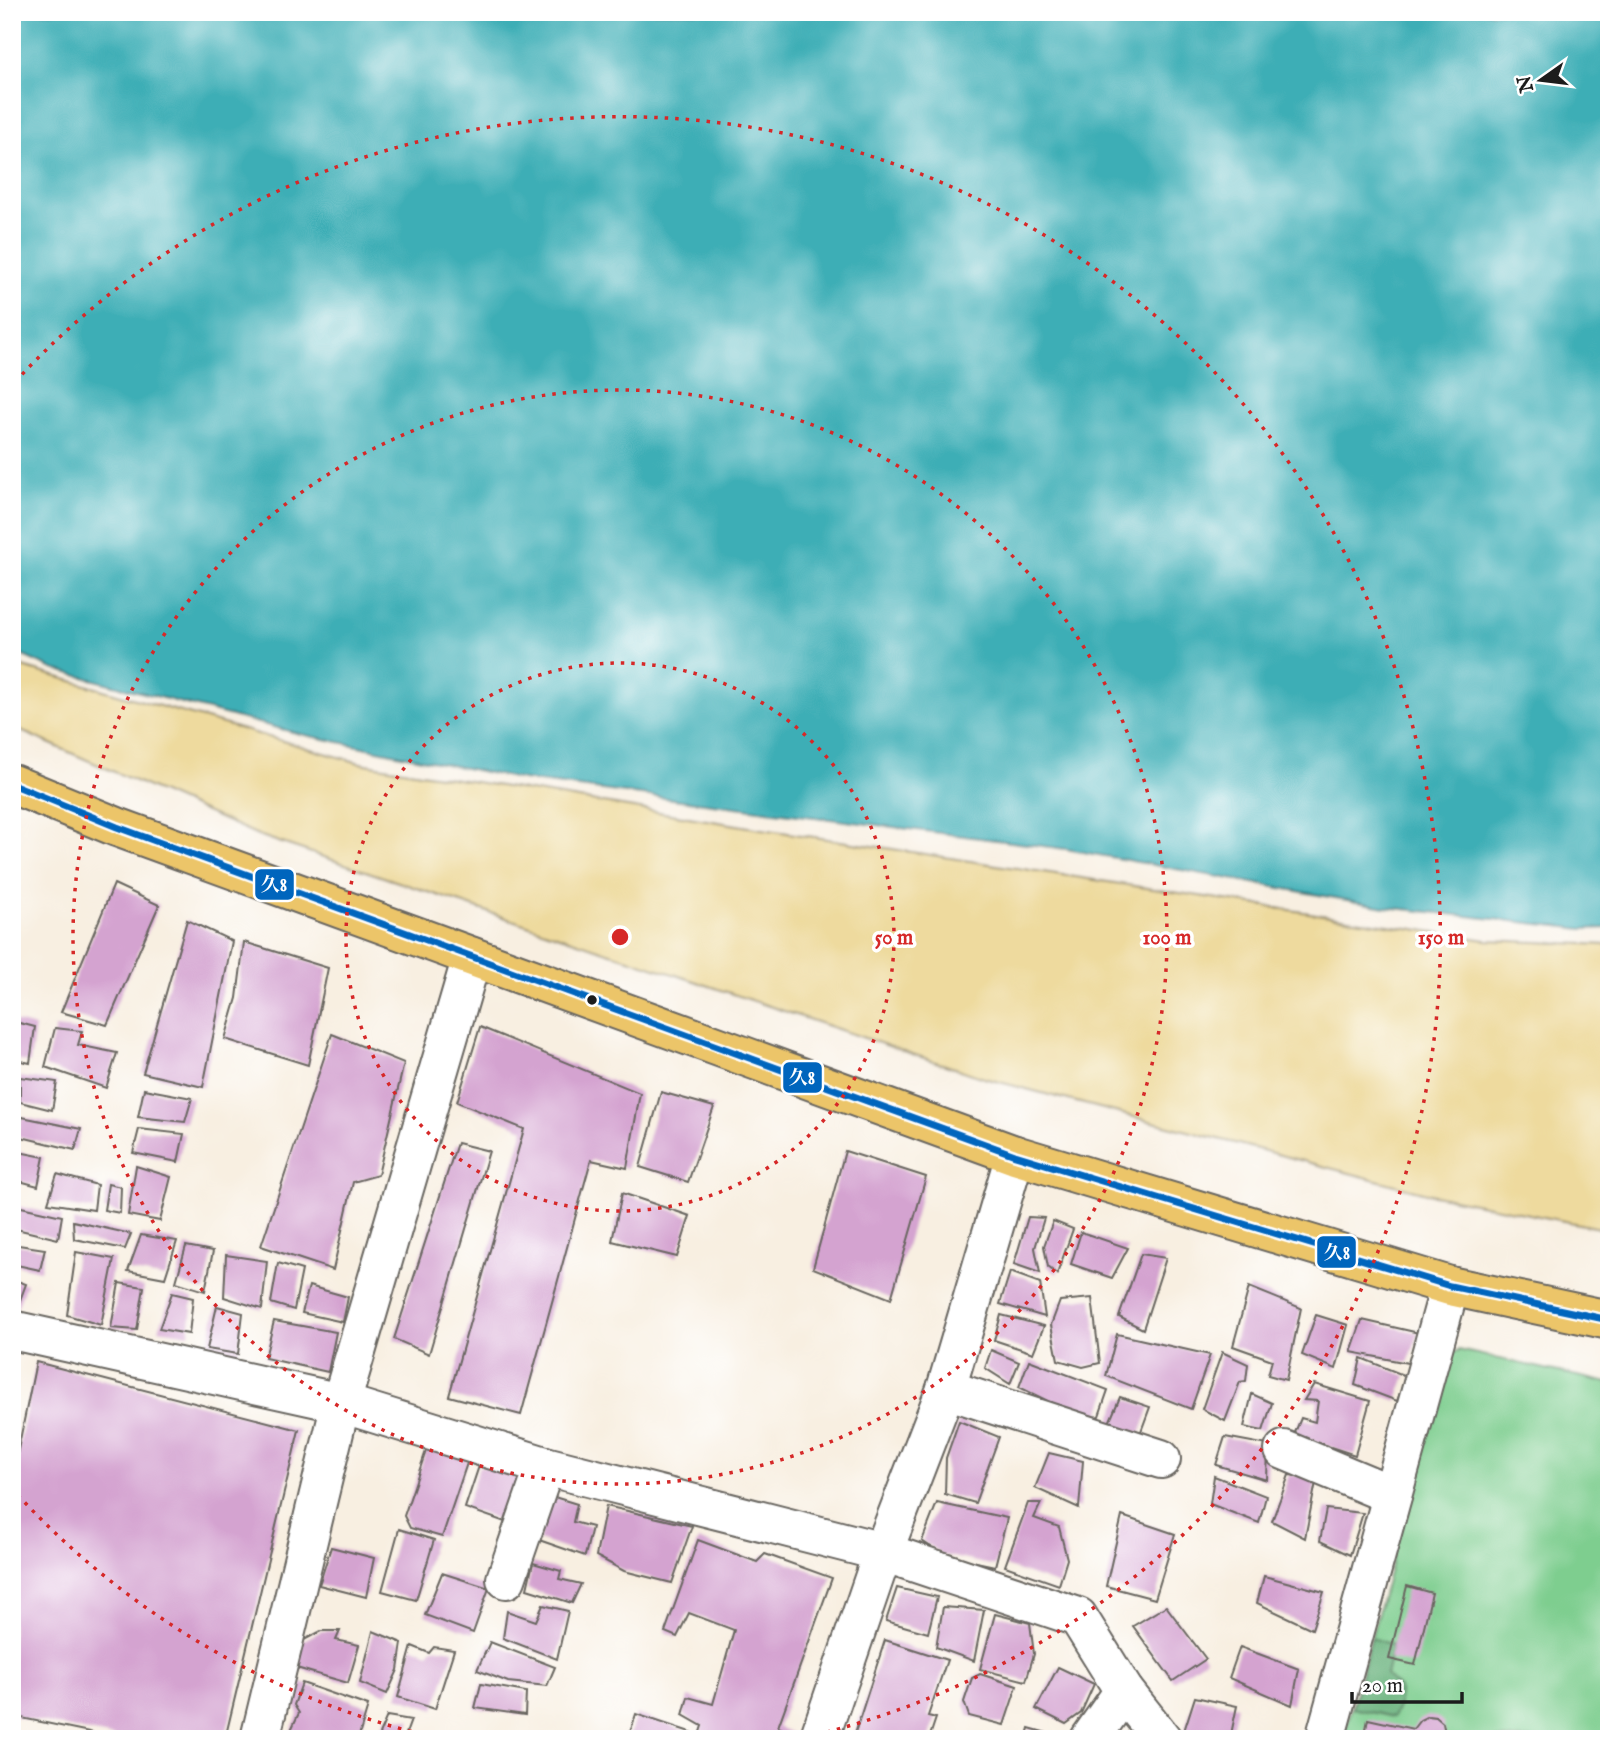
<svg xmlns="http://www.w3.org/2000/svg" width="1621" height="1751" font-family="'IM FELL English','Noto Serif JP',serif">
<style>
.green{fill:#7ece8f;stroke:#4d7556;stroke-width:2}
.forest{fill:#66b17a;stroke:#41664b;stroke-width:2}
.sand{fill:#eeda9e;stroke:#857b5d;stroke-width:2}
.water{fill:#3daeb6;stroke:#2c6569;stroke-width:2}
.building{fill:#d4a3d0}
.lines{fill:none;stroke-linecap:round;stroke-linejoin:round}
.minor-casing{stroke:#696661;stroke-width:42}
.major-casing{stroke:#696661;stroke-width:42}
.minor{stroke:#fff;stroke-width:38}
.major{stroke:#ecc569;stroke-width:38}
.bus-1-casing{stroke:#fff;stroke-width:12}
.bus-1{stroke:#0065bd;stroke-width:7}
.ring{fill:none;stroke:#d62828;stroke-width:3.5;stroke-dasharray:3.5 7}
.bus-dot{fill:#1c1c1c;stroke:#fff;stroke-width:2.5}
.centre{fill:#d62828;stroke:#fff;stroke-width:3.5}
.ring-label{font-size:21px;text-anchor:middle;font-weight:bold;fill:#d62828;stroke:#fff;stroke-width:7;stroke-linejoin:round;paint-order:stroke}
.line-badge{stroke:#fff;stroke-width:2.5}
.badge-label{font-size:19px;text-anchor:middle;font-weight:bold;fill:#fff}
</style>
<rect width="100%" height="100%" fill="#fff"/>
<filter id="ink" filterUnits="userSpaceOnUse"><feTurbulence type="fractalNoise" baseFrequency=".0143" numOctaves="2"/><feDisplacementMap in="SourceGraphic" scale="14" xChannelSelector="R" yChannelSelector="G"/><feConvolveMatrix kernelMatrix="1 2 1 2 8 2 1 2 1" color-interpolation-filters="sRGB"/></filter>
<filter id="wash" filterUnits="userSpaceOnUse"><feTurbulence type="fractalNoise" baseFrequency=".00686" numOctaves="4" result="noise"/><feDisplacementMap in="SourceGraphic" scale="28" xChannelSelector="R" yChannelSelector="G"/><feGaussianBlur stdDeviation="1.57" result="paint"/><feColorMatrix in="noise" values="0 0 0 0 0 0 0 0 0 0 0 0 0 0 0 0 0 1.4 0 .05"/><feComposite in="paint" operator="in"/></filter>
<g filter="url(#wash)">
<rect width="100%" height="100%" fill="#f8efe1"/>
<polygon class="green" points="1459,1350 1609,1383 1609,1739 1343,1739 1449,1355"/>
<polygon class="forest" points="1371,1638 1393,1645 1386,1675 1399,1689 1399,1706 1393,1717 1352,1708"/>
<polygon class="sand" points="12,664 360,763 749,827 1486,940 1609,945 1609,1230 1434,1195 984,1078 258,835 12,727"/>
<polygon class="water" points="12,12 1609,12 1609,928 1583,929 1385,907 1066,849 523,780 300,734 53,669 12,651"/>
<g id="blocks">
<g class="building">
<polygon points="114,884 159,905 107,1025 61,1012"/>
<polygon points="187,920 232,941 203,1087 143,1073"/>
<polygon points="244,942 328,968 308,1065 225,1039 237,998"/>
<polygon points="12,1021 35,1027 30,1063 12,1059"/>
<polygon points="480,1027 640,1093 627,1168 591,1160 521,1415 449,1396 524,1129 457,1102"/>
<polygon points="55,1028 82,1031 78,1045 117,1053 106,1088 45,1067"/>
<polygon points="332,1034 404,1063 378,1175 353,1182 333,1270 261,1246"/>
<polygon points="20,1077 57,1082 52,1110 20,1102"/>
<polygon points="144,1089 192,1098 185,1122 138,1117"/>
<polygon points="661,1092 714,1107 688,1182 640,1167"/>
<polygon points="22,1117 81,1129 75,1150 17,1136"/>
<polygon points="139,1129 184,1134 178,1162 133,1153"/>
<polygon points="457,1143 489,1151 429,1354 394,1339"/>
<polygon points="845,1151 926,1177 891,1299 813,1268"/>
<polygon points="19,1152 44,1157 38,1186 12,1179"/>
<polygon points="136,1166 171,1177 160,1221 128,1215"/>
<polygon points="57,1174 97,1185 94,1210 48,1203"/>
<polygon points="108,1184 121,1187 120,1213 104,1210"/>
<polygon points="622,1193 690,1216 677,1257 612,1241"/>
<polygon points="12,1205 62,1216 58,1239 12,1228"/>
<polygon points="1028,1217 1044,1218 1035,1248 1040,1273 1014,1264"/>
<polygon points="73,1221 131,1234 125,1249 74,1239"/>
<polygon points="1053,1221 1073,1229 1057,1274 1048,1267 1044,1246"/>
<polygon points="1081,1232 1128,1248 1112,1278 1071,1264"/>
<polygon points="141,1235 177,1241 165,1278 128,1271"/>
<polygon points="12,1244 45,1249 40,1270 12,1264"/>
<polygon points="186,1246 213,1251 205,1291 176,1282"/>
<polygon points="76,1252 114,1259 101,1325 67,1315"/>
<polygon points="1141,1254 1166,1258 1143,1329 1119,1317"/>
<polygon points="226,1255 267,1261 262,1309 224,1297"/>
<polygon points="278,1263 302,1270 294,1310 271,1303"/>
<polygon points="1010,1272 1040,1283 1045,1317 1000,1304"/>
<polygon points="12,1279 26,1284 17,1308 12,1307"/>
<polygon points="119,1283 144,1287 137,1330 111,1328"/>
<polygon points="309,1286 348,1297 343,1322 302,1313"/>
<polygon points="1249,1287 1301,1308 1286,1380 1268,1375 1272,1360 1233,1346"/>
<polygon points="172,1293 193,1298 189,1334 159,1329"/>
<polygon points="1092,1298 1100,1363 1083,1367 1058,1360 1051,1325 1060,1301"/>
<polygon points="217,1306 243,1313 238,1354 207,1349"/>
<polygon points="1001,1315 1044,1326 1033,1353 994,1340"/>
<polygon points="1316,1315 1348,1325 1336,1369 1302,1355"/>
<polygon points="1362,1320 1419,1333 1408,1363 1351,1352"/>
<polygon points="274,1321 336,1332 328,1372 265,1358"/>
<polygon points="1117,1334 1210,1355 1191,1409 1106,1376"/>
<polygon points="991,1350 1019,1362 1010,1384 985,1368"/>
<polygon points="1222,1352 1248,1364 1246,1381 1240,1382 1225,1421 1202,1409"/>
<polygon points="1361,1358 1406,1376 1397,1401 1355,1385"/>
<polygon points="1029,1360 1108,1390 1099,1416 1085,1419 1019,1387"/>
<polygon points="36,1362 299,1430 225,1739 123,1739 12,1716 12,1479"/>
<polygon points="1314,1384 1370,1401 1355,1455 1294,1435 1301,1418 1315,1422 1318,1401 1304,1400"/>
<polygon points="1252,1394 1272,1403 1263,1431 1244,1427"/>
<polygon points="1120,1397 1150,1407 1140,1434 1106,1430"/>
<polygon points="959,1421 999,1437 975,1503 945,1494 946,1458"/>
<polygon points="1225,1437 1268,1445 1267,1480 1216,1465"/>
<polygon points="428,1445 468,1460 442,1537 410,1528 404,1516"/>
<polygon points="1049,1453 1083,1461 1079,1508 1035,1488"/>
<polygon points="479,1466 515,1472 527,1483 508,1523 465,1508"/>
<polygon points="1289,1475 1317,1477 1305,1538 1272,1521"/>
<polygon points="1214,1476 1266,1496 1259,1523 1210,1504"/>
<polygon points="551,1496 577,1504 573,1522 592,1527 585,1556 539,1540"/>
<polygon points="937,1503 1007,1518 995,1566 943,1555 922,1541"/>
<polygon points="1028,1503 1041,1503 1034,1518 1059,1527 1067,1559 1059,1585 1005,1566"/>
<polygon points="606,1506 692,1526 672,1583 624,1571 596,1556"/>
<polygon points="1326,1509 1363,1513 1350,1555 1320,1541"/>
<polygon points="1122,1516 1175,1534 1155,1599 1106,1586"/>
<polygon points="399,1529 434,1540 416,1600 382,1591"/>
<polygon points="698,1540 757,1562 765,1554 832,1578 778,1727 792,1733 790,1739 628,1739 636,1714 699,1735 702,1726 683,1715 688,1697 713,1704 734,1630 689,1613 677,1637 665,1632"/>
<polygon points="331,1547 374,1558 366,1597 319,1585"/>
<polygon points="533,1563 561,1571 559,1579 581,1584 572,1603 527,1589"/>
<polygon points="442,1573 489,1588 473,1633 425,1615"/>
<polygon points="1264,1576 1324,1592 1312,1629 1257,1603"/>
<polygon points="1407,1586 1432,1593 1415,1665 1389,1659"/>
<polygon points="897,1588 937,1597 928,1633 886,1621"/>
<polygon points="543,1605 568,1611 557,1659 503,1638 507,1611 536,1621"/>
<polygon points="1166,1606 1206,1659 1173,1681 1133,1626"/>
<polygon points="943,1607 984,1610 974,1661 936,1647"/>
<polygon points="995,1614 1030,1623 1034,1654 1026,1681 980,1669"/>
<polygon points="321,1631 340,1631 336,1640 359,1645 348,1683 293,1667 302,1641"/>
<polygon points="373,1631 402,1643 398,1670 387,1694 360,1683"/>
<polygon points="885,1640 947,1660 928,1716 936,1718 929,1739 853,1739"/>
<polygon points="490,1642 555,1667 547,1686 508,1682 477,1670"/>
<polygon points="412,1646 429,1653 434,1647 454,1650 435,1709 398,1697"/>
<polygon points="1240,1647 1299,1669 1292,1705 1229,1678"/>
<polygon points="1058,1667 1094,1684 1081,1713 1066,1724 1036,1709"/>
<polygon points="980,1674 1017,1686 1004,1725 969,1716 964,1702 972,1678"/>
<polygon points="302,1683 368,1706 358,1739 315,1739 291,1730 299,1713 294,1705"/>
<polygon points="481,1684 526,1692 525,1715 475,1708"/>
<polygon points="1195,1697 1237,1706 1230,1739 1192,1739 1183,1734"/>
<polygon points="387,1716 411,1720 404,1739 377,1739"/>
<polygon points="1428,1716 1436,1717 1443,1723 1445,1733 1443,1739 1364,1739 1368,1719 1413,1729 1420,1720"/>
<polygon points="1029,1728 1054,1735 1053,1739 1026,1739"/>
</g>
</g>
</g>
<g filter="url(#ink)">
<use href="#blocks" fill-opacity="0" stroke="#696661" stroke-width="2"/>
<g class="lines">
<defs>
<g id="minor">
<polyline points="12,1330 341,1403 545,1466 883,1552 1078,1617 1124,1691 1162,1739"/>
<polyline points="946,1389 1161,1459"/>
<polyline points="1284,1450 1392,1495"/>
<polyline points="506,1579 545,1466"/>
<polyline points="260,1739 341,1403 472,957"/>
<polyline points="819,1739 883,1552 946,1389 1015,1155"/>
<polyline points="1090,1739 1124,1691"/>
<polyline points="1325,1739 1450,1286"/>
</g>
<polyline id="major" points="12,784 117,827 1015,1155 1450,1286 1609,1320"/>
</defs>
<use href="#minor" class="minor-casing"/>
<use href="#major" class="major-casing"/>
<use href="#minor" class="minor"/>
<use href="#major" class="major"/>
<defs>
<polyline id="bus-1" points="12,784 117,827 1015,1155 1450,1286 1609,1320"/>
</defs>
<use href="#bus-1" class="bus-1-casing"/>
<use href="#bus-1" class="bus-1"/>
</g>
</g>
<g class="ring">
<circle cx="620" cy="937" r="274"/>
<circle cx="620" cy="937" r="547"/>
<path d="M442 1739A821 821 0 0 1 15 1492M15 382A821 821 0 1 1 798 1739"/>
</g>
<circle class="bus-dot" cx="592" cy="1000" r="6"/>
<circle cx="620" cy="937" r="10" class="centre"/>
<g class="ring-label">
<text x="894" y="944">50 m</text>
<text x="1167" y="944">100 m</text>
<text x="1441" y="944">150 m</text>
</g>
<g class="line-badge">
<rect x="254" y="868" width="41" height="33" rx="7" fill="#0065bd"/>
<rect x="782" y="1061" width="41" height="33" rx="7" fill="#0065bd"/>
<rect x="1316" y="1235" width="41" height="34" rx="7" fill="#0065bd"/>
</g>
<g class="badge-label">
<text x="274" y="891">久8</text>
<text x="802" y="1084">久8</text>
<text x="1337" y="1259">久8</text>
</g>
<rect width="1621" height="1751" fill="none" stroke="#fff" stroke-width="42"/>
<g transform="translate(1541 80) rotate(256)" stroke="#ffffff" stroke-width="5" paint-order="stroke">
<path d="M0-5L12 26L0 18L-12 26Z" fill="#1c1c1c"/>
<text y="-10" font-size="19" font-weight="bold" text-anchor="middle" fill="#1c1c1c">N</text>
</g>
<path d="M1352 1692v10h110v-10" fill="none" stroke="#1c1c1c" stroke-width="3.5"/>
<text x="1362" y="1692" font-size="21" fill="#1c1c1c" stroke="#ffffff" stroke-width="5" paint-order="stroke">20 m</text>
</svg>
